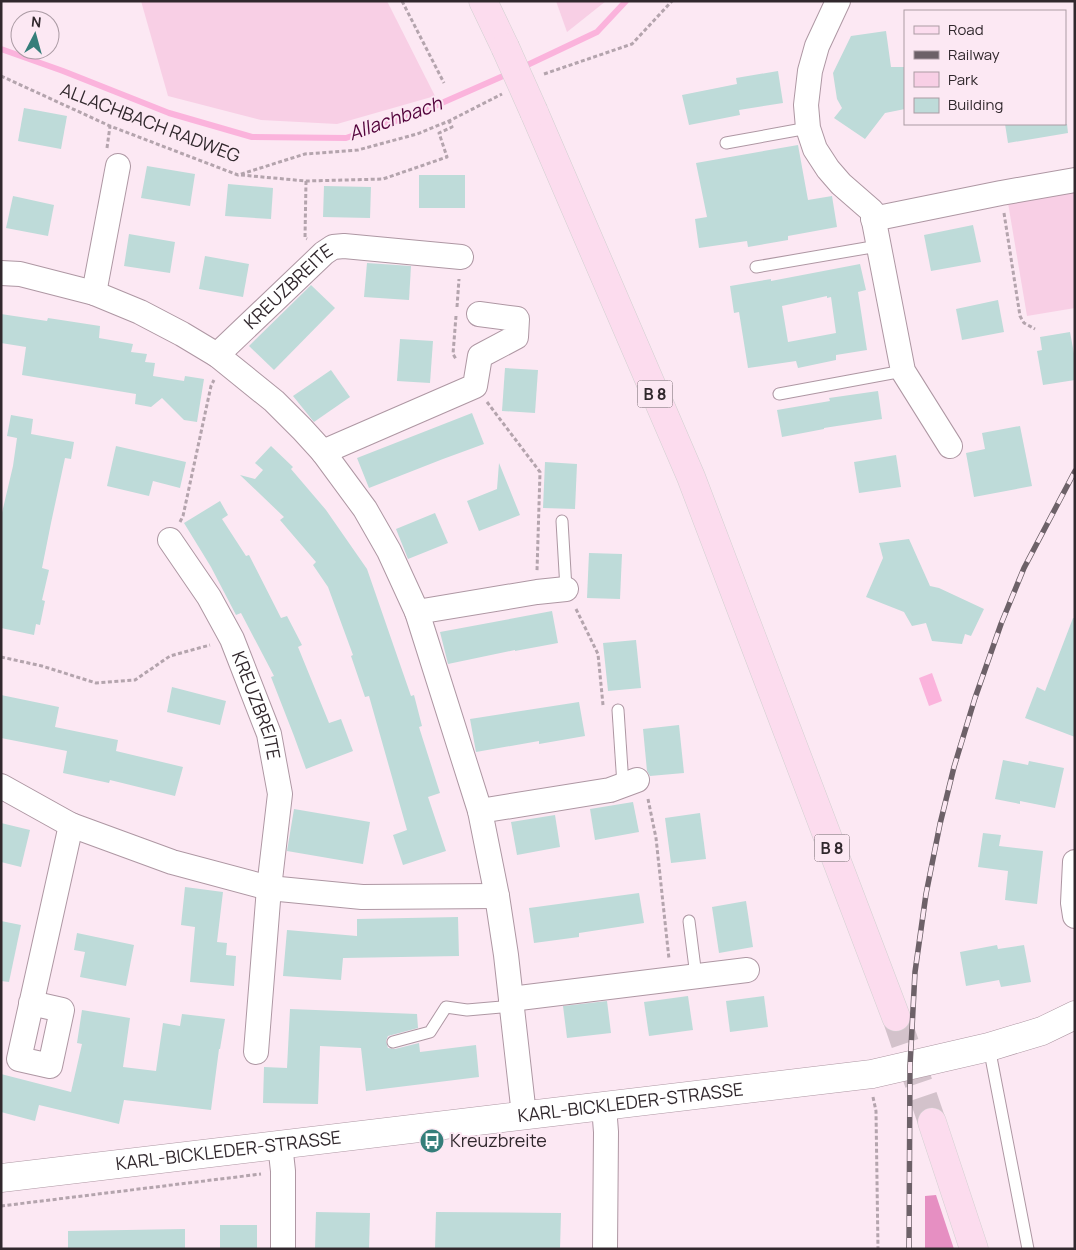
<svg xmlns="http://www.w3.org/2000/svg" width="1076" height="1250" font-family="Manrope,sans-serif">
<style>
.green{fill:#f8cfe5}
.forest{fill:#e68fc2}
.water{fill:#fbb3dc}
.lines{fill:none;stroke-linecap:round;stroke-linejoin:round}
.stream{stroke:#fbb3dc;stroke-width:6}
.building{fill:#bedbd9;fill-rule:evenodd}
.primary-tunnel{stroke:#d3c2cb;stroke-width:28;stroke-dasharray:28 14;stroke-linecap:butt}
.lane-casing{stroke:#ae97a3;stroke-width:13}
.street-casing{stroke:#ae97a3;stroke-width:26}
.secondary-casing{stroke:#ae97a3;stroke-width:29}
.primary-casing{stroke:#d2d0d1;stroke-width:29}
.path{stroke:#b4a4ad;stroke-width:3;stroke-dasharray:4 2.5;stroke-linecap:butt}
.lane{stroke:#fff;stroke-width:11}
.street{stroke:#fff;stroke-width:24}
.secondary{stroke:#fff;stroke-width:28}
.primary{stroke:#fcdcee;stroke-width:28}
.rail-casing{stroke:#6d6168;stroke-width:5.5}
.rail{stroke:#fce8f3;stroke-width:4;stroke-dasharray:11;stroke-linecap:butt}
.primary-bridge-casing{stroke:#d2d0d1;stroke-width:29;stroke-linecap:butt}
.primary-bridge{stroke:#fcdcee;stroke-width:28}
.labels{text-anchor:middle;stroke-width:4;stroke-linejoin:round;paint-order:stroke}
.shield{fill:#fce8f3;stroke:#6e6268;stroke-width:1}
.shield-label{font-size:16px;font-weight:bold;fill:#31282d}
.street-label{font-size:18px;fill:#31282d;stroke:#fce8f3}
.poi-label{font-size:18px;fill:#31282d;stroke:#fce8f3;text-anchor:start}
.water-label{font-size:19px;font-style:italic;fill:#53043c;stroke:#fce8f3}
</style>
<rect width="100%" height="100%" fill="#fce8f3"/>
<g class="green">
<polygon points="141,1 387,1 435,96 337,124 261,120 168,96"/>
<polygon points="556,1 606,1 567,32"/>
<polygon points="1075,192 1075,308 1027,316 1008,203"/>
</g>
<polygon class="forest" points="936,1195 954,1249 925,1249 925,1196"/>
<polygon class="water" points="932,673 942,701 929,706 919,678"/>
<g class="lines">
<g class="stream">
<polyline points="1,49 63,71 169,113 252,137 346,138 419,113 510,73"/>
<polyline points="521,68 597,32 626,1"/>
</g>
</g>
<g class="building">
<polygon points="886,31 891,67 905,67 905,109 885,113 865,139 834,118 842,108 837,99 833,73 851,36"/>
<polygon points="778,71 783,103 739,110 740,115 689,125 682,95 737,84 736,78"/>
<polygon points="24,108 67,116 61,149 18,141"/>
<polygon points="1005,124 1067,124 1068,133 1008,143"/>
<polygon points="798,145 808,200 832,196 837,227 788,236 788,240 748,247 747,241 699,248 695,219 707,217 696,163"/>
<polygon points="147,166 195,174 190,206 141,198"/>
<rect x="419" y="175" width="46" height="33"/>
<polygon points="228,184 273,188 271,219 225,216"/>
<polygon points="324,186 371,187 370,218 323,217"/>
<polygon points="13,196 54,205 48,236 6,228"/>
<polygon points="973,225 981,262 931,271 924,235"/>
<polygon points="129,234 175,242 170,273 124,266"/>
<polygon points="205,256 249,264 243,297 199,289"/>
<polygon points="367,263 411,266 409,300 364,297"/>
<path d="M860 264 866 290 858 292 867 350 836 355V360L798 368 796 361 748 368 739 312 734 313 730 286 771 279V281ZM827 296V298L831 297 836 333 788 342 782 306Z"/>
<polygon points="311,285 335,308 274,370 249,346"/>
<polygon points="998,300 1004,332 962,340 956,309"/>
<polygon points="1,314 47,321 48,318 100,326 99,338 133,344 131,352 147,354 145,362 155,363 153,376 184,381 185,376 204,379 197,422 184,420 162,398 151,407 135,404 136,394 22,375 26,347 1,343"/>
<polygon points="1070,332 1075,359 1075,380 1043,385 1037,351 1042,350 1040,337"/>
<polygon points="400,339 433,341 430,383 397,381"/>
<polygon points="505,368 538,370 535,413 502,411"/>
<polygon points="331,370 350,397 314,422 293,396"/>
<polygon points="878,391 882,419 824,428 824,429 782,437 777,410 830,401 829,398"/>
<polygon points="472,413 484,444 443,459 369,488 357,458"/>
<polygon points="11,415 33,419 31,434 74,442 71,459 65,458 51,523 42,568 49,570 42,600 45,601 40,625 36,624 34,635 1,628 1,517 13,466 17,438 7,436"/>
<polygon points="1020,426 1032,486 974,497 966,453 985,449 982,433"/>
<polygon points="116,446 186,462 180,488 153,481 149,496 107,486"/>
<polygon points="271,446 293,467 291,469 326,510 367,569 411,696 414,695 422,726 419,727 440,793 428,797 446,851 403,865 393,835 407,830 369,696 365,697 351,656 353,655 328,587 313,565 316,562 280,520 284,517 240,475 255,479 263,470 255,463"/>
<polygon points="896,455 901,487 859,493 854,462"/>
<polygon points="545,462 577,464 575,509 543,508"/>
<polygon points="499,463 520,515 479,531 467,501 497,489"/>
<polygon points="220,501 228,515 222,519 246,556 249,555 281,618 287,616 302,645 298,647 329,723 341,719 353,751 306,769 294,736 271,677 274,676 241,613 236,615 211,567 184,523"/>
<polygon points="435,513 448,543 408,559 396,529"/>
<polygon points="909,539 930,586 939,588 984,609 971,636 965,634 962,644 932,641 926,623 912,626 904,612 866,597 883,558 879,543"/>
<polygon points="589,553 622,554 620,599 587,598"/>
<polygon points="552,611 558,643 515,651 515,650 448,664 440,632"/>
<polygon points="1073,618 1075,618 1075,737 1025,718 1037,687 1045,691"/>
<polygon points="636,640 641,688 608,691 603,643"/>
<polygon points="172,687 226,701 220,725 167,712"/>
<polygon points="1,695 59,707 55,727 118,740 116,751 183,767 175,796 110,780 109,783 63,773 67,751 1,738"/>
<polygon points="579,702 585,736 539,744 539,741 476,752 470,719"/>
<polygon points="679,725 684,773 650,776 647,771 643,729"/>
<polygon points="1003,760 1028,765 1029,761 1064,768 1055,808 1020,801 1020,804 995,799"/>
<polygon points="633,802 639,832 595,840 590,809"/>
<polygon points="294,809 370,822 363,864 287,851"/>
<polygon points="700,813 706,859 671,863 665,818"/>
<polygon points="555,815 560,847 517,855 511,822"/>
<polygon points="1,823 30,830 21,867 1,862"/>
<polygon points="983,833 1001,835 999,846 1043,851 1037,904 1005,900 1008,871 978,867"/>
<polygon points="185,887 223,892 217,942 227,943 226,955 236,956 234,986 190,982 195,927 181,925"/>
<polygon points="639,893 644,923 579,933 579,937 534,943 529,908"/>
<polygon points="746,901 753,947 719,953 712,907"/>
<polygon points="458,917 459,956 343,958 341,980 283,976 287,930 357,936 357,919"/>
<polygon points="1,921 21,925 9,982 1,981"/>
<polygon points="77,933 134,945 126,986 80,977 85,952 74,950"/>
<polygon points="997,945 998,949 1024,945 1031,982 1001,987 999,980 966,986 960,952"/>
<polygon points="688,996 693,1030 649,1036 644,1002"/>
<polygon points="764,996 768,1027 730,1032 726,1001"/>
<polygon points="607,1001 611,1033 567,1038 563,1006"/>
<polygon points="290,1009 417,1014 418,1028 388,1036 386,1041 388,1048 395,1049 419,1043 420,1052 476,1045 479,1077 366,1091 361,1048 320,1046 318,1104 263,1103 264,1067 287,1068"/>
<polygon points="82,1010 130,1018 123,1067 156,1071 163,1023 180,1026 182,1014 225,1019 220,1049 219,1049 211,1110 124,1100 119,1124 39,1105 35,1121 1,1112 1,1074 71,1092 82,1044 77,1043"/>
<polygon points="316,1212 370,1213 369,1249 315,1249"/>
<polygon points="436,1212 561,1213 560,1249 435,1249"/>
<rect x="220" y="1225" width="37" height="24"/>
<polygon points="185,1229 185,1249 68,1249 68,1231"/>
</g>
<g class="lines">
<polyline class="primary-tunnel" points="896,1017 932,1122"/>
<defs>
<g id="lane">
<polyline points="726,143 808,128"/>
<polyline points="756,267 878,246"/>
<polyline points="779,394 903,371"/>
<polyline points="562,521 566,589"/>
<polyline points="618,710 623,785"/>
<polyline points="689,921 696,976"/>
<polyline points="393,1042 430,1032 446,1007 467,1010 512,1006"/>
<polyline points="989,1047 1028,1249"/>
</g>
<g id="street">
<polyline points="838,1 817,46 810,71 806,105 808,128 815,149 828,169 841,184 872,211 903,371 950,446"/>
<polyline points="873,219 1001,193 1075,180"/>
<polyline points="1,273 20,274 94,293 140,312 182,334 217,355 274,401 302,429 323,452 365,509 389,551 417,612 480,811 497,896 506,955 524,1115"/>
<polyline points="94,293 118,166"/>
<path id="s1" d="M217 355 324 253 333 247 344 246 461 257"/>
<polyline points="323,452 475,386 480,356 516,337 517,319 479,314"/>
<path id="s2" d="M170 540 209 597 232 639 269 734 280 794 269 888 256 1052"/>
<polyline points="417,612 537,592 566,589"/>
<polyline points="1,786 71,825 172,862 269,888 362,897 497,896"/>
<polyline points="480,811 610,790 637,780"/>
<polyline points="1075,862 1073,903 1075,916"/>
<polyline points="511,999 747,970"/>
<polyline points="31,1003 62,1010 50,1066 19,1059 71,825"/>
<polyline points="604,1106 606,1132 605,1249"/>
<polyline points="280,1144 283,1171 283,1249"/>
</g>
<g id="secondary">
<path id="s3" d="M1 1178 872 1074 989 1047 1042 1031 1075 1015"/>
</g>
<g id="primary">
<polyline points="483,1 505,47"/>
<polyline points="534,112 691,477 896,1017"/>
<polyline points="932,1122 974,1249"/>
</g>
</defs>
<use href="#lane" class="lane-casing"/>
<use href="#street" class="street-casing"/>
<use href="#secondary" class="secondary-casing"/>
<use href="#primary" class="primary-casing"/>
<g class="path">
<polyline points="402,1 444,83"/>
<polyline points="544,74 632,44 672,1"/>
<polyline points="1,76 110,126 238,175 305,154 358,150 417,134 449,121 502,94"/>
<polyline points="107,148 110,126"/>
<polyline points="241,175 306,181 383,179 447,157 439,133 452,127 449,121"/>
<polyline points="306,181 305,238 307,239"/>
<polyline points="1004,213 1020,316 1024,323 1035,329"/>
<polyline points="457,307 459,279"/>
<polyline points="456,316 453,354 456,359"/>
<polyline points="487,402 540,472 537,571"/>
<polyline points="180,522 183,516 211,386 214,380"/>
<polyline points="576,609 598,654 603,705"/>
<polyline points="1,657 42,666 96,683 135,680 170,656 210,645"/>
<polyline points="648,799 656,838 669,959"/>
<polyline points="873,1097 876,1111 878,1249"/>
<polyline points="1,1206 261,1174"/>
</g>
<use href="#lane" class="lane"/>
<use href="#street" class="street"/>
<use href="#secondary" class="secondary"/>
<use href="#primary" class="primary"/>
<defs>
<polyline id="rail" points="909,1249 910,1066 915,972 926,894 940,824 954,767 975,698 1001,624 1024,568 1075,471"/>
</defs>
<use href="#rail" class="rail-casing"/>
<use href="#rail" class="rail"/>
<defs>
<polyline id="primary-bridge" points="505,47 534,112"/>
</defs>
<use href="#primary-bridge" class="primary-bridge-casing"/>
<use href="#primary-bridge" class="primary-bridge"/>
</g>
<defs>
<symbol id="bus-disc" viewBox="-11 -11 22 22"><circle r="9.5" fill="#357e7a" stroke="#fce8f3"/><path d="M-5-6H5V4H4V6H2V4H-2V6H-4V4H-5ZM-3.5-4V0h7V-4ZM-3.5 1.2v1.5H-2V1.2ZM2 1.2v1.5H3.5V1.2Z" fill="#fff"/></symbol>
</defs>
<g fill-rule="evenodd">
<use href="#bus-disc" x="418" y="1127" width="28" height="28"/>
</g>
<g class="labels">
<g class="shield">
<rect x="637.5" y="380.5" width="35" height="27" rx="4"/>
<rect x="814.5" y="834.5" width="35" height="27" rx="4"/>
</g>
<g class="shield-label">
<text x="655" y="400">B 8</text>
<text x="832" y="854">B 8</text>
</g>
<g class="street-label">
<text transform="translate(150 123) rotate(21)" y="6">ALLACHBACH RADWEG</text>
<text dy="6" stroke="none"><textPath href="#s1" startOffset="99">KREUZBREITE</textPath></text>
<text dy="6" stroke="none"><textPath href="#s2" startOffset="188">KREUZBREITE</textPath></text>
<text dy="6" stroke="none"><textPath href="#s3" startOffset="634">KARL-BICKLEDER-STRASSE</textPath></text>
<text dy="6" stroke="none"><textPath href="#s3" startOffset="229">KARL-BICKLEDER-STRASSE</textPath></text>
</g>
<g class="poi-label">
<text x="450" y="1147">Kreuzbreite</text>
</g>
<g class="water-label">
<text transform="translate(395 118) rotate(-19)" y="7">Allachbach</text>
</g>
</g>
<rect width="1076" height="1250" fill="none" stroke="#31282d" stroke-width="5"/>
<rect x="904" y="10" width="162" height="115" fill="#fce8f3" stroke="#ab9ba4"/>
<rect x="914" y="26" width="25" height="8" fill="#fcdcee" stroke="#ab9ba4"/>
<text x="948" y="35" font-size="15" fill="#31282d">Road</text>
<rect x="914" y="51" width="25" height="8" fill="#6d6168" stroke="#ab9ba4"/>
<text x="948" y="60" font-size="15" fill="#31282d">Railway</text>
<rect x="914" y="72" width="25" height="15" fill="#f8cfe5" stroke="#ab9ba4"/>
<text x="948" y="85" font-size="15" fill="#31282d">Park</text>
<rect x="914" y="98" width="25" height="15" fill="#bedbd9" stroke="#ab9ba4"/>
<text x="948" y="110" font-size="15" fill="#31282d">Building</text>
<g transform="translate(35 35) rotate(6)"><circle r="24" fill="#fce8f3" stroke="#ab9ba4"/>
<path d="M0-4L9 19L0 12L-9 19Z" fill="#357e7a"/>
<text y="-8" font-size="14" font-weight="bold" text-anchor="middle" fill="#31282d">N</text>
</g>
</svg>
